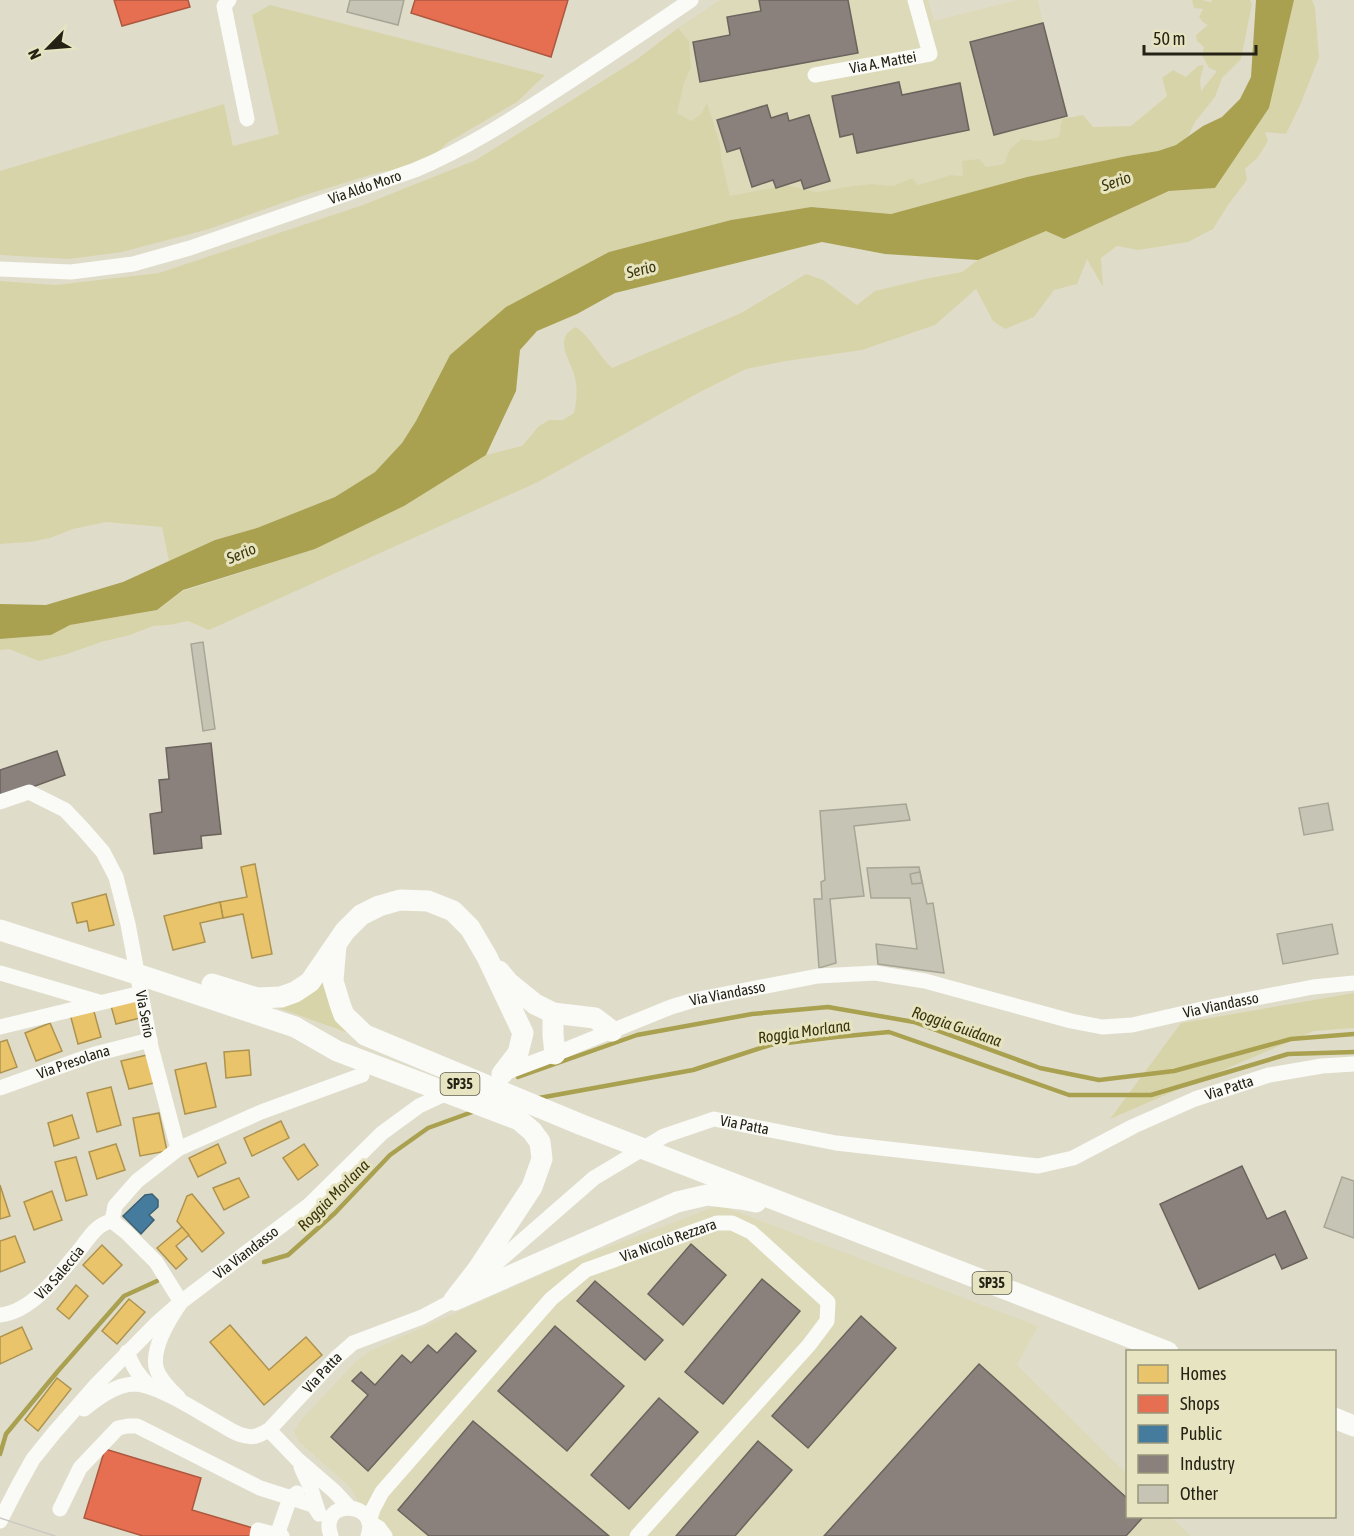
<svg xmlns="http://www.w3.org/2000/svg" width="1354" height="1536" font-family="'Asap Condensed',sans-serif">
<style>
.built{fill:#dddaba}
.green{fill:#d8d4a9}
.water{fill:#a9a050}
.homes{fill:#e9c46a;stroke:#ae9350;stroke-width:1.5}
.shops{fill:#e76f51;stroke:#ac583f;stroke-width:1.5}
.public{fill:#457b9d;stroke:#3b6074;stroke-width:1.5}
.industry{fill:#8a817c;stroke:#6b645d;stroke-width:1.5}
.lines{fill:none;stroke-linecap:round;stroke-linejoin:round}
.stream{stroke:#a9a050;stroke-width:4.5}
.building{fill:#c6c5b5;stroke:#a7a596;stroke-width:1.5}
.minor{stroke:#fafaf7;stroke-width:15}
.highway{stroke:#fafaf7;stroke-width:21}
.tram{stroke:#cbc9c4;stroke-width:1.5}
.labels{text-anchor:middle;stroke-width:6;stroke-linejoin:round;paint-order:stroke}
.shield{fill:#e7e4c1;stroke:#5e5c49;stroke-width:1.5}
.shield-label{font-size:14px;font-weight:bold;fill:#242215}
.street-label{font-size:15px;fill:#242215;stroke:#e7e4c1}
.water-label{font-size:16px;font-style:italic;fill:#3a350a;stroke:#e7e4c1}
</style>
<rect width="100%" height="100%" fill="#dfddc9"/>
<g class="built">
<polygon points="720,0 928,0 934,21 1018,0 1038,0 1043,23 1069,118 1062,120 1059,137 1040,141 1020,139 1010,149 1004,164 985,167 963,176 951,175 918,185 911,179 893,186 872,184 852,186 816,192 786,185 730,196 722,162 720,144 707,104 701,114 691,121 676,113 684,83 691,68 689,41 678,28"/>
<polygon points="719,1205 1038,1326 1017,1365 1127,1474 1128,1516 1171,1517 1191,1536 367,1536 363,1514 351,1488 299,1442 294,1432 301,1420 356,1361 370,1351 574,1260"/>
</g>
<g class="green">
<polygon points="1192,0 1204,0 1204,1 1211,2 1212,0 1250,0 1252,4 1241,59 1222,78 1215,97 1195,122 1187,138 1176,145 1158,151 1127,156 1027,177 891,214 811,207 731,220 609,252 450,355 416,421 402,443 375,472 335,497 257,528 215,540 169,561 162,527 106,522 73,529 50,538 30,542 0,544 0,281 56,285 159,273 363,205 476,160 636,60 678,28 689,41 691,68 684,83 677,113 691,121 701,114 707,103 720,144 722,162 730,196 786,185 816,192 852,186 872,184 893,186 912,178 918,185 951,175 963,176 962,161 979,159 986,167 1004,164 1010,149 1021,139 1040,141 1059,137 1062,119 1083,115 1093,127 1131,126 1167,96 1162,78 1173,70 1186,77 1198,66 1204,65 1200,80 1201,91 1217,71 1209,68 1202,55 1204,47 1197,41 1196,35 1208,25 1203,22 1199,17 1203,9 1194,8"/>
<path d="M1294 0H1312L1315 8 1319 57 1301 103 1286 134 1265 132 1268 141 1258 157 1245 169 1247 180 1228 205 1213 229 1188 242 1138 250 1117 246 1101 258 1103 287 1087 259 1077 284 1054 290 1034 317 1005 329 993 321 976 289 935 325 862 350 786 361 746 369 698 393 538 482 209 630 188 621 169 625 153 626 130 635 101 642 67 654 39 661 9 649 0 650V639L51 635 70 625 157 610 183 591 315 549 404 506 486 455 522 446 539 426 549 420H563L574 413C577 400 578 388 574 374 569 358 553 338 576 327 591 337 599 356 612 368L741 313 806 274 823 280 857 305 875 291 925 279 962 272 978 260 1046 231 1064 239 1170 191 1215 188 1269 108Z"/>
<polygon points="270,5 545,75 517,102 447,143 422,167 380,172 302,196 209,229 122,252 69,259 0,255 0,171 224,104 233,146 279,134 252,15"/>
<polygon points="326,970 357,1036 270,1005"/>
<polygon points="1354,993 1354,1028 1314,1031 1110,1119 1181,1023"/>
</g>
<polygon class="water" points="1256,0 1294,0 1269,108 1215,188 1169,191 1064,239 1046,231 978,260 885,254 822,242 615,293 577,314 537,331 520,350 516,391 486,455 404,506 315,549 183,590 157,610 70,625 51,635 0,639 0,604 46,605 123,582 215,540 257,528 335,497 375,472 402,443 416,421 450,355 506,307 609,252 731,220 811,207 891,214 1027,177 1127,156 1158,151 1176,145 1203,126 1222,117 1240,99 1251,77"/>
<g class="homes">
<polygon points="255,864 272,954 252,958 243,914 223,918 220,902 247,897 241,867"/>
<polygon points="106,894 114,925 89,931 87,921 77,923 72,903"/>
<polygon points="220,902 223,918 200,923 205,942 173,950 164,916"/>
<polygon points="134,996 140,1018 116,1024 110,1002"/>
<polygon points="93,1008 101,1037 78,1044 70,1014"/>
<polygon points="50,1023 62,1051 36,1061 25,1033"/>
<polygon points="7,1040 17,1067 0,1073 0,1042"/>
<polygon points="249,1050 251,1075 226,1078 224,1052"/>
<polygon points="147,1055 154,1083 129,1089 121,1061"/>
<polygon points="206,1063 216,1107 185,1114 175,1070"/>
<polygon points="111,1087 121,1125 97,1132 87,1093"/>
<polygon points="159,1113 167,1151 140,1156 133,1118"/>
<polygon points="72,1115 79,1138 54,1146 48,1123"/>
<polygon points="281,1121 289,1138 252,1156 244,1138"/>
<polygon points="116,1144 125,1170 97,1179 89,1152"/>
<polygon points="218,1144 226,1163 198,1177 189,1158"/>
<polygon points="304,1144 318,1165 298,1180 283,1158"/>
<polygon points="76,1157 87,1195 66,1201 55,1162"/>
<polygon points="239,1178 249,1197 224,1210 213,1188"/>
<polygon points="0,1185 10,1216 0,1219"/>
<polygon points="52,1191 62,1220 34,1230 24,1202"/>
<polygon points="192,1194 224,1233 202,1252 177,1221 187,1196"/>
<polygon points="182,1227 189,1235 176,1246 187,1259 176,1269 157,1248"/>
<polygon points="15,1236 25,1262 0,1272 0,1241"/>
<polygon points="102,1245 122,1265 103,1284 83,1265"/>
<polygon points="76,1285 88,1296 69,1319 57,1309"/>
<polygon points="129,1299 145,1312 117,1344 102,1331"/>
<polygon points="230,1325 269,1370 306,1337 322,1355 264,1405 210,1342"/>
<polygon points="22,1327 32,1349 0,1364 0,1337"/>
<polygon points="57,1378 71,1389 38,1431 25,1420"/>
</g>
<g class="shops">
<polygon points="114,0 188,0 190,7 122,26"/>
<polygon points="415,0 568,0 551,57 411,13"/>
<polygon points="105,1449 201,1478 192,1510 253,1528 251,1536 143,1536 84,1518"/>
</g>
<polygon class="public" points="152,1194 158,1200 158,1207 149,1215 154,1220 141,1234 123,1216 145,1195"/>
<g class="industry">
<polygon points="759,0 848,0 858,53 700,82 693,42 730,35 727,17 761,11"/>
<polygon points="1043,23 1067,116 994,135 970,42"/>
<polygon points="899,82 902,95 960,83 969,130 857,153 853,134 840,137 832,96"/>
<polygon points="767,105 771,118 787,113 789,121 809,115 830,181 804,189 801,180 776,188 773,180 752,187 740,148 727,152 717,120"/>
<polygon points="211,743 221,834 201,836 202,848 154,854 150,814 162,812 159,780 169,779 166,748"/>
<polygon points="57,751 65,775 0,799 0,770"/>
<polygon points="1242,1166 1267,1219 1285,1211 1307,1258 1282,1269 1275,1254 1199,1289 1160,1204"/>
<polygon points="691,1244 726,1275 683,1325 648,1294"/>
<polygon points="762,1279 800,1311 723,1404 685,1372"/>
<polygon points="595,1281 663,1340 645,1360 577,1301"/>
<polygon points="861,1316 896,1348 808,1448 772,1416"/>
<polygon points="555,1326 624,1386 567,1451 498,1391"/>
<polygon points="456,1333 476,1351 368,1471 331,1437 368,1395 352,1381 361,1372 375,1385 402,1355 411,1363 428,1345 437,1353"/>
<polygon points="979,1364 1128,1499 1128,1516 1144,1516 1126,1536 824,1536"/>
<polygon points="659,1398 698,1432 629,1509 591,1475"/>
<polygon points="473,1421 609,1536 429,1536 398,1510"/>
<polygon points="758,1441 792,1470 735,1536 676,1536"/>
</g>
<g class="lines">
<g class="stream">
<polyline points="518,1077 637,1035 752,1014 828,1007 914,1022 1040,1068 1099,1080 1174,1071 1291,1039 1354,1034"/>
<polyline points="539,1098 693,1070 770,1045 836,1037 889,1032 1069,1095 1151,1095 1288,1054 1354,1052"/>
<polyline points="264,1262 288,1255 335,1213 390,1155 428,1128 475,1111"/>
<polyline points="0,1454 6,1434 58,1371 124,1296 157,1281"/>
</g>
</g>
<g class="building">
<polygon points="350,0 404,0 398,25 347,12"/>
<polygon points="203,642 215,729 203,731 191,644"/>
<polygon points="1328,803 1333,830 1304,835 1299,808"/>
<polygon points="906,804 910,820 854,826 864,896 830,899 836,963 819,968 814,899 822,899 821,882 825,880 820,811"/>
<polygon points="919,867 927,904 933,903 944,973 878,964 876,944 917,949 910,898 871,898 867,868"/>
<polygon points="920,872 922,883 912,884 910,874"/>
<polygon points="1332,924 1338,954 1283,964 1277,934"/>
<polygon points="1342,1177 1354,1181 1354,1238 1324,1227"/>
</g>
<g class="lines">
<g class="minor">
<polyline points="229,0 224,6 247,119"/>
<path id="s1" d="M815 75 930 54 915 0"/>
<path id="s2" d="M0 269 71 272 133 264 190 248 415 170C466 149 512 119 558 89 602 60 647 30 691 0"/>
<path id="s3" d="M0 802 29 792 65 810 83 829 103 852 116 877 128 924 151 1047 178 1149"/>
<polyline points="0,973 99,1002"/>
<polyline points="0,1027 141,993"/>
<path id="s4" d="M502 1074 555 1054 671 1007 694 1000 818 976 875 973 925 981 1071 1021 1102 1027 1132 1025 1215 1006 1313 987 1354 983"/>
<path id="s5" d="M0 1088 95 1054 150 1040"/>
<polyline points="112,1221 115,1206 137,1181 178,1149 261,1112 362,1075"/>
<path d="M112 1221 126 1232 156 1262 181 1302C170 1318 152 1347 156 1367 158 1377 171 1391 178 1397"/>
<path id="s6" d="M0 1315C33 1312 62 1271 81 1248 90 1236 97 1224 112 1221"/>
<path d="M127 1352C133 1367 139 1377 151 1387"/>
<path id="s7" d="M84 1409C98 1398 115 1385 133 1384 158 1384 200 1413 222 1425 232 1431 244 1439 256 1436 260 1435 265 1432 269 1430L336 1358 353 1343 422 1317 454 1300 594 1178 664 1136 714 1119 836 1143 1038 1166 1073 1158 1134 1126 1195 1099 1269 1075 1322 1066 1354 1064"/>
<polyline points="269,1430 297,1459 334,1491 349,1507"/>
<polyline points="301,1467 311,1489 319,1514"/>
<polyline points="60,1509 80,1468 118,1428 128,1426 137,1426 260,1488 313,1505 318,1512"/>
<path id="s8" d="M0 1521 18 1486 33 1459 54 1433 97 1384 156 1324 181 1302 309 1205 382 1133 419 1106 451 1091"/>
<polyline points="277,1535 290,1498 297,1493"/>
<polyline points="257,1536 258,1530 282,1536"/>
<path d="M331 1536C317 1497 381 1501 368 1536"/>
<path id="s9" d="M385 1536 379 1528 369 1522 373 1509 382 1492 551 1299 586 1270 717 1223H732L751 1232 828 1302 827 1321 809 1345 637 1536"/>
</g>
<g class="highway">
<polyline points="0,930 152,979 295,1027 337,1051 519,1120 532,1131 540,1142 542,1159 532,1187 478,1269 454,1300"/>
<polyline points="336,945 333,981 340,1004 344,1015 365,1035 582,1125 1168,1352"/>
<polyline points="499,971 509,983 535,1004 553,1013 595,1018 612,1031"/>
<polyline points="212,984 257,998 281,997 295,992 310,982 345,931 361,915 379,906 400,900 428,901 453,911 470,928 487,957 523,1033 518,1053 502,1074"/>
<polyline points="553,1013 553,1035 555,1054"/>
<polyline points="455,1300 677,1202 707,1195 741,1199 756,1202"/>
<polyline points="1334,1418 1354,1426"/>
</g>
<polyline class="tram" points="0,1518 55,1536"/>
</g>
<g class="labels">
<g class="shield">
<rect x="440.5" y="1073" width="39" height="22" rx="4.5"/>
<rect x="972.5" y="1272" width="39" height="22" rx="4.5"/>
</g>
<g class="shield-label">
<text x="460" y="1089">SP35</text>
<text x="992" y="1288">SP35</text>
</g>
<g class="street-label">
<text dy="5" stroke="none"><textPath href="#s1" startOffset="69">Via A. Mattei</textPath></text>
<text dy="5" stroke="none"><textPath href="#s2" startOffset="378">Via Aldo Moro</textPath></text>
<text dy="5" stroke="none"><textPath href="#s4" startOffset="240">Via Viandasso</textPath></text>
<text dy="5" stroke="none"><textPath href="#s4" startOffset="744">Via Viandasso</textPath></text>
<text dy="5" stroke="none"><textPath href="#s3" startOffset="296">Via Serio</textPath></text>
<text dy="5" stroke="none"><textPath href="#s5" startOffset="78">Via Presolana</textPath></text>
<text dy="5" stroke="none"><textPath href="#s7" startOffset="1292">Via Patta</textPath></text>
<text dy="5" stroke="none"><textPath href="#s7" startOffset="788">Via Patta</textPath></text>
<text dy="5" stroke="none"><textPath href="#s9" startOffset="444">Via Nicolò Rezzara</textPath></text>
<text dy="5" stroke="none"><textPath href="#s8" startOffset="368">Via Viandasso</textPath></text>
<text dy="5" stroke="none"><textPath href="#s6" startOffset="75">Via Saleccia</textPath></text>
<text dy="5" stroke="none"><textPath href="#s7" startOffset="284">Via Patta</textPath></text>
</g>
<g class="water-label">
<text transform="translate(1116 181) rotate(-19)" y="6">Serio</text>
<text transform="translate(641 269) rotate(-14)" y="6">Serio</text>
<text transform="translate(241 553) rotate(-23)" y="6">Serio</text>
<text transform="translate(957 1026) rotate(19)" y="6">Roggia Guidana</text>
<text transform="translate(804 1031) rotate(-8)" y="6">Roggia Morlana</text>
<text transform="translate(333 1195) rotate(-45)" y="6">Roggia Morlana</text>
</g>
</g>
<rect x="1126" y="1350" width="210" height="168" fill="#e7e4c1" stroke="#99967c" stroke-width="1.5"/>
<rect x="1138" y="1365" width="30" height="18" fill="#e9c46a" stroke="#99967c" stroke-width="1.5"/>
<text x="1180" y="1380" font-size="18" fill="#242215">Homes</text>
<rect x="1138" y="1395" width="30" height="18" fill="#e76f51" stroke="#99967c" stroke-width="1.5"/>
<text x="1180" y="1410" font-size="18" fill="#242215">Shops</text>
<rect x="1138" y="1425" width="30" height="18" fill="#457b9d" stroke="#99967c" stroke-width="1.5"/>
<text x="1180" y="1440" font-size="18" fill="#242215">Public</text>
<rect x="1138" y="1455" width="30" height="18" fill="#8a817c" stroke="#99967c" stroke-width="1.5"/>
<text x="1180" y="1470" font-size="18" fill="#242215">Industry</text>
<rect x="1138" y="1485" width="30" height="18" fill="#c6c5b5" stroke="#99967c" stroke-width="1.5"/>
<text x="1180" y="1500" font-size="18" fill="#242215">Other</text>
<g transform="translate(48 48) rotate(245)" stroke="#e7e4c1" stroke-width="4.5" paint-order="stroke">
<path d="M0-4.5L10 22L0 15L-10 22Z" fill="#242215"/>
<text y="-9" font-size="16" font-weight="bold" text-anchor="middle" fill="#242215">N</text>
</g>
<path d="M1144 45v9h112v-9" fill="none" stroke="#242215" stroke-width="3"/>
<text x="1153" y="45" font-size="18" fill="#242215" stroke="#e7e4c1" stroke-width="4.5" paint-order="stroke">50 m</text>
</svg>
